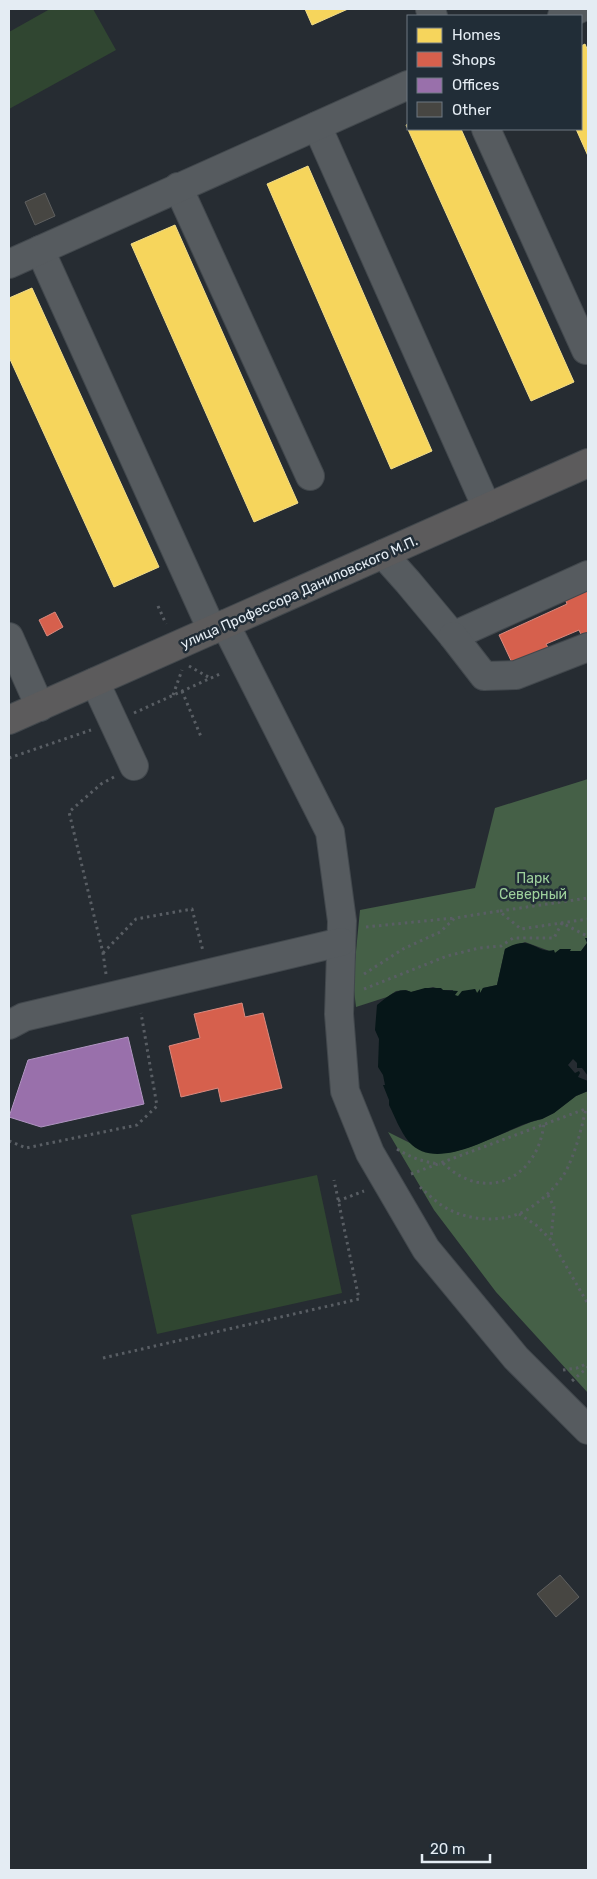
<svg xmlns="http://www.w3.org/2000/svg" width="597" height="1879" font-family="Rubik,sans-serif">
<style>
.green{fill:#304631}
.forest{fill:#456047}
.water{fill:#061618}
.homes{fill:#f6d55c;stroke:#f1dc89}
.shops{fill:#d6604d;stroke:#da8a7f}
.offices{fill:#9970ab;stroke:#b095c1}
.building{fill:#474642;stroke:#5f6060}
.lines{fill:none;stroke-linecap:round;stroke-linejoin:round}
.minor-casing{stroke:#42484d;stroke-width:30}
.major-casing{stroke:#42484d;stroke-width:30}
.path{stroke:#595e64;stroke-width:3;stroke-dasharray:2.5 4;stroke-linecap:butt}
.minor{stroke:#565b5f;stroke-width:28}
.major{stroke:#5c5b5c;stroke-width:28}
.labels{text-anchor:middle;stroke-width:5;stroke-linejoin:round;paint-order:stroke}
.street-label{font-size:14px;fill:#e4ecf3;stroke:#212d37}
.park-label{font-size:14px;fill:#9dd09c;stroke:#212d37}
</style>
<rect width="100%" height="100%" fill="#262c32"/>
<g class="green">
<polygon points="50,9 93,9 116,50 9,109 9,32"/>
<polygon points="317,1175 342,1293 157,1334 131,1215"/>
</g>
<g class="forest">
<polygon points="588,779 588,938 587,943 581,951 569,951 570,949 561,949 555,953 525,942 505,949 497,985 483,988 480,994 477,993 475,989 459,996 454,996 453,990 443,990 433,987 411,992 406,990 396,991 387,997 356,1007 353,982 360,910 475,888 495,808"/>
<polygon points="588,1091 588,1393 496,1292 434,1210 388,1132 428,1152 453,1152 473,1146 531,1122 542,1119 554,1113 576,1096"/>
</g>
<path class="water" d="M585 938H588V1076L582 1068H577V1063L573 1059 568 1065 575 1073 579 1071 580 1073 578 1077 588 1081V1091L576 1096 554 1113 542 1119C508 1124 440 1177 409 1142 400 1131 395 1117 389 1105V1100L383 1085H385L383 1075 378 1067 379 1039 375 1030 377 1005C387 997 399 986 411 992L425 988H441L443 990 458 991 455 995 458 996 462 991 475 989 477 993 480 989V993L483 988 497 985 505 949C532 933 536 955 554 950L555 953 560 949H571L570 951H581L587 943Z"/>
<g class="homes">
<polygon points="305,9 348,9 312,25"/>
<polygon points="585,44 588,51 588,156 576,129 581,129 581,46"/>
<polygon points="408,124 408,129 461,129 574,382 531,401 406,125"/>
<polygon points="308,166 432,451 391,469 267,184"/>
<polygon points="175,225 298,503 254,522 131,244"/>
<polygon points="32,288 159,567 114,587 9,357 9,298"/>
</g>
<g class="shops">
<polygon points="588,586 588,636 583,639 579,630 546,644 550,651 514,667 499,635 567,604 564,596"/>
<polygon points="55,612 63,627 47,636 39,620"/>
<polygon points="242,1003 245,1017 263,1013 282,1088 221,1102 218,1088 181,1097 169,1046 200,1038 194,1014"/>
</g>
<polygon class="offices" points="128,1037 144,1104 41,1127 9,1117 28,1060"/>
<g class="building">
<polygon points="45,193 55,216 35,225 25,202"/>
<polygon points="560,1575 579,1597 556,1617 537,1594"/>
</g>
<g class="lines">
<defs>
<g id="minor">
<polyline points="430,9 433,16"/>
<polyline points="562,16 579,9"/>
<polyline points="317,126 487,508"/>
<polyline points="486,129 586,350"/>
<polyline points="178,187 310,476"/>
<polyline points="40,250 212,630"/>
<polyline points="9,264 408,85"/>
<polyline points="383,554 408,582 453,636 588,575"/>
<polyline points="225,624 330,832 342,921 339,1014 345,1091 370,1153 426,1249 516,1358 588,1430"/>
<polyline points="453,636 484,676 516,675 588,647"/>
<polyline points="9,637 40,707"/>
<polyline points="95,682 134,766"/>
<polyline points="9,1025 24,1017 341,942"/>
</g>
<polyline id="major" points="9,720 588,463"/>
</defs>
<use href="#minor" class="minor-casing"/>
<use href="#major" class="major-casing"/>
<g class="path">
<polyline points="158,606 166,624"/>
<polyline points="189,666 210,678"/>
<polyline points="182,691 202,739"/>
<polyline points="173,695 182,670"/>
<polyline points="134,713 222,673"/>
<polyline points="9,758 91,730"/>
<polyline points="500,911 588,898"/>
<polyline points="366,927 454,918"/>
<polyline points="103,953 136,919 192,909 203,951"/>
<polyline points="106,974 103,953 69,812 101,784 114,777"/>
<polyline points="364,974 403,949 440,932 455,918 499,911 521,929 588,919"/>
<polyline points="364,989 447,956 479,948 501,946 513,938 554,938 562,923 587,936 588,934"/>
<polyline points="9,1141 26,1148 137,1125 157,1106 141,1013"/>
<path d="M397 1149C411 1158 424 1162 440 1164"/>
<path d="M443 1163C485 1204 538 1179 544 1123"/>
<polyline points="411,1174 588,1108"/>
<path d="M420 1187C429 1195 439 1205 450 1210 470 1220 497 1222 518 1214 535 1208 557 1187 566 1171 576 1151 581 1130 586 1109"/>
<polyline points="548,1195 554,1207 551,1239"/>
<polyline points="338,1201 364,1191"/>
<polyline points="519,1214 536,1225 551,1240 588,1304"/>
<polyline points="103,1358 359,1299 334,1180"/>
<polyline points="563,1370 577,1368 588,1363"/>
<polyline points="572,1381 588,1367"/>
</g>
<use href="#minor" class="minor"/>
<use href="#major" class="major"/>
</g>
<g class="labels">
<g class="street-label">
<text transform="translate(299 592) rotate(-24)" y="5">улица Профессора Даниловского М.П.</text>
</g>
<g class="park-label">
<text x="533" y="883">Парк<tspan x="533" dy="16">Северный</tspan></text>
</g>
</g>
<rect width="597" height="1879" fill="none" stroke="#e4ecf3" stroke-width="20"/>
<rect x="407" y="15" width="175" height="115" fill="#212d37" stroke="#6f7982"/>
<rect x="417" y="28" width="25" height="15" fill="#f6d55c" stroke="#6f7982"/>
<text x="452" y="40" font-size="15" fill="#e4ecf3">Homes</text>
<rect x="417" y="52" width="25" height="15" fill="#d6604d" stroke="#6f7982"/>
<text x="452" y="65" font-size="15" fill="#e4ecf3">Shops</text>
<rect x="417" y="78" width="25" height="15" fill="#9970ab" stroke="#6f7982"/>
<text x="452" y="90" font-size="15" fill="#e4ecf3">Offices</text>
<rect x="417" y="102" width="25" height="15" fill="#474642" stroke="#6f7982"/>
<text x="452" y="115" font-size="15" fill="#e4ecf3">Other</text>
<path d="M422 1854v8h68v-8" fill="none" stroke="#e4ecf3" stroke-width="2.5"/>
<text x="430" y="1854" font-size="15" fill="#e4ecf3" stroke="#212d37" stroke-width="4" paint-order="stroke">20 m</text>
</svg>
